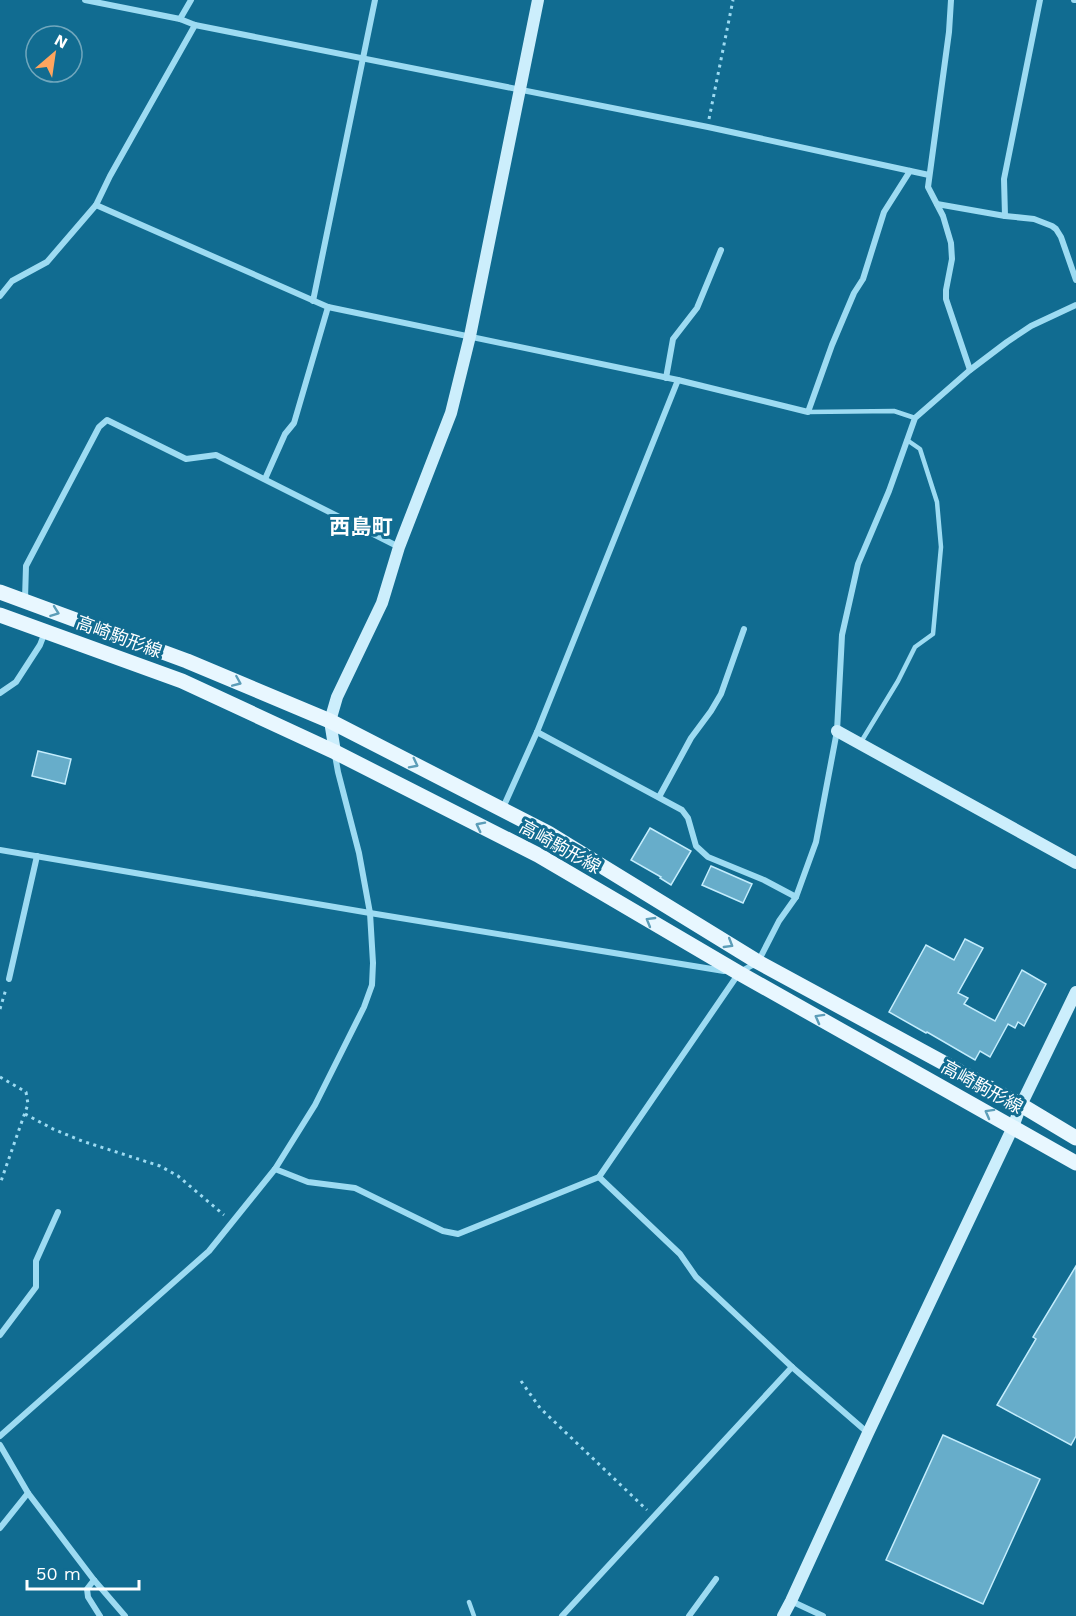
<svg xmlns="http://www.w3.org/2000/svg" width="1076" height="1616" font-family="'Work Sans','Noto Sans JP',sans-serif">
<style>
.building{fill:#67adca;stroke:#c4edfd;stroke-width:1.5}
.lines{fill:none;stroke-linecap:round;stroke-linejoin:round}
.path{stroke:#9ddbf2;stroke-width:3;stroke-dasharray:3 4.5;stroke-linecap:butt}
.lane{stroke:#9ddbf2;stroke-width:4.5}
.street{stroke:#9ddbf2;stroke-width:6}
.secondary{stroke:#cceefc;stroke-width:12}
.primary{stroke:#e8f7ff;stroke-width:15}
.oneway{stroke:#5c9db8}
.labels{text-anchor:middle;stroke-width:6;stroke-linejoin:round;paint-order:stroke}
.street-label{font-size:18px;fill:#fff;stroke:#116c91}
.quarter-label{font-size:21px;font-weight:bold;fill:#fff;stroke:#116c91}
</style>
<rect width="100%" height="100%" fill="#116c91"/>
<g class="building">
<polygon points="38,751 71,759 65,784 32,776"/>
<polygon points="650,828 691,851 671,885 660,878 661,877 631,860"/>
<polygon points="711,866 752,884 743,903 702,885"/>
<polygon points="965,939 983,948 958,993 968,998 964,1004 995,1021 1022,970 1046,984 1024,1026 1018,1022 1015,1028 1008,1024 990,1057 980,1051 975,1060 927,1032 926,1033 889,1012 926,945 954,960"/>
<polygon points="1076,1266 1076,1436 1071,1445 997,1405 1036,1339 1033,1337"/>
<polygon points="943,1435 1040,1479 983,1604 886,1560"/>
</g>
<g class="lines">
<g class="path">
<polyline points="709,119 733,0"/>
<polyline points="0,1009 6,989"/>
<polyline points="0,1077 26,1092 28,1104 0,1184"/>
<polyline points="25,1114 53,1129 82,1141 160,1166 178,1176 224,1215"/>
<polyline points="521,1381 540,1408 647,1510"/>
</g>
<g class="lane">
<polyline points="808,412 894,411 915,418"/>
<polyline points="861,742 898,681 915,647 933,634 941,547 937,502 920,449 907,440"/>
<polyline points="469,1602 474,1616"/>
</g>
<g class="street">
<polyline points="85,0 180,19 195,25 708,127 929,175"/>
<polyline points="951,0 949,32 928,187 943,216 951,243 952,259 946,290 946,299 970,370"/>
<polyline points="1074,0 1076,0"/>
<polyline points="180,19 191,0"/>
<polyline points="937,204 1005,216 1034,219 1052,226 1056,229 1061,237 1076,280"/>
<polyline points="96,205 328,307 678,380 808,412 832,345 854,293 863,279 884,212 910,171"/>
<polyline points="1005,216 1004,179 1040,0"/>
<polyline points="0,296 12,281 47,262 96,205 110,176 195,25"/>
<polyline points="313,301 375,0"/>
<polyline points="666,378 673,339 697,308 721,250"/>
<polyline points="265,479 285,434 294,423 328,307"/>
<polyline points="25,599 26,566 99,427 107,420 186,459 216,455 399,547"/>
<polyline points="0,693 16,682 40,645 45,632"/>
<polyline points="537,732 682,810 688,818 696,846 708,857 764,880 796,897"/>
<polyline points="659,797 691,738 711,711 721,694 744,629"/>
<polyline points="502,810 537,732 678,380"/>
<polyline points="0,850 370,913 724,971"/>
<polyline points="740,972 758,962 779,921 796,897 816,842 837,731 842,635 858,564 889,491 915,418 970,370 1007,342 1031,326 1076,305"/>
<polyline points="9,979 37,856"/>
<polyline points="275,1169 308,1182 355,1188 443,1231 458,1234 599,1177 739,973"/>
<polyline points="599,1177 680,1254 696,1277 792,1367 868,1433"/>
<polyline points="0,1335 36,1287 36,1261 58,1212"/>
<polyline points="0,1436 209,1251 275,1169 315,1105 364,1007 372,985 373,963 370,913 359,853 338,772 335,755"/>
<polyline points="0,1445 28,1493 94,1580 125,1616"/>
<polyline points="0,1528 28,1493"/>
<polyline points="94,1580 87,1589 88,1597 100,1616"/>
<polyline points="791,1601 823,1616"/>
<polyline points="562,1616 792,1367"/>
<polyline points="689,1616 716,1579"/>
</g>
<g class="secondary">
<polyline points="837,731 1076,863"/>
<polyline points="335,752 330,721 337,697 382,603 399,547 451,413 470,336 538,0"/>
<polyline points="783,1616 791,1601 868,1433 1013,1127 1021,1105 1076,992"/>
</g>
<g class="primary">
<polyline points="0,592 187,661 330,721 548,833 758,962 1021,1105 1076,1138"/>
<polyline points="0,615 182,681 335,752 538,855 739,973 1076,1163"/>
</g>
</g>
<defs><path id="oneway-chevron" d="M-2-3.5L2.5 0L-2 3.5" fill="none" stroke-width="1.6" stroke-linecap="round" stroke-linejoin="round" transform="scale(1.5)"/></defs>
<g class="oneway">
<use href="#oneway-chevron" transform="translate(55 612) rotate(20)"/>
<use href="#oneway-chevron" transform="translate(237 682) rotate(23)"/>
<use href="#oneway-chevron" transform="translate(414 764) rotate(27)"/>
<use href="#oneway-chevron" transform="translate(480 826) rotate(-153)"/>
<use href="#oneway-chevron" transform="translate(650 921) rotate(-150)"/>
<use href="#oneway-chevron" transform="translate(729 944) rotate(31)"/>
<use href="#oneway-chevron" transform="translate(819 1018) rotate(-151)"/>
<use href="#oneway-chevron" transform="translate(989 1113) rotate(-151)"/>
</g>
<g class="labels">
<g class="street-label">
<text transform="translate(119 637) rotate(20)" y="6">高崎駒形線</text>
<text transform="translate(560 847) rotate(29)" y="6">高崎駒形線</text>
<text transform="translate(982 1087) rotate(29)" y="6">高崎駒形線</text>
</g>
<g class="quarter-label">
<text x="361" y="534">西島町</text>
</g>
</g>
<g transform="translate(54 54) rotate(29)"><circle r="28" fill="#116c91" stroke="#70a7bd" stroke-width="1.5"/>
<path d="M0-4.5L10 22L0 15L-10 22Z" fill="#ffa55e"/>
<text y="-9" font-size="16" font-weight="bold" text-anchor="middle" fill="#ffffff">N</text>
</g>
<path d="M27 1580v9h112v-9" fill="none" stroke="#ffffff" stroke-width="3"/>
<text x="36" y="1580" font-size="18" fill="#ffffff" stroke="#116c91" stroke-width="4.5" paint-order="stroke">50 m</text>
</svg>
